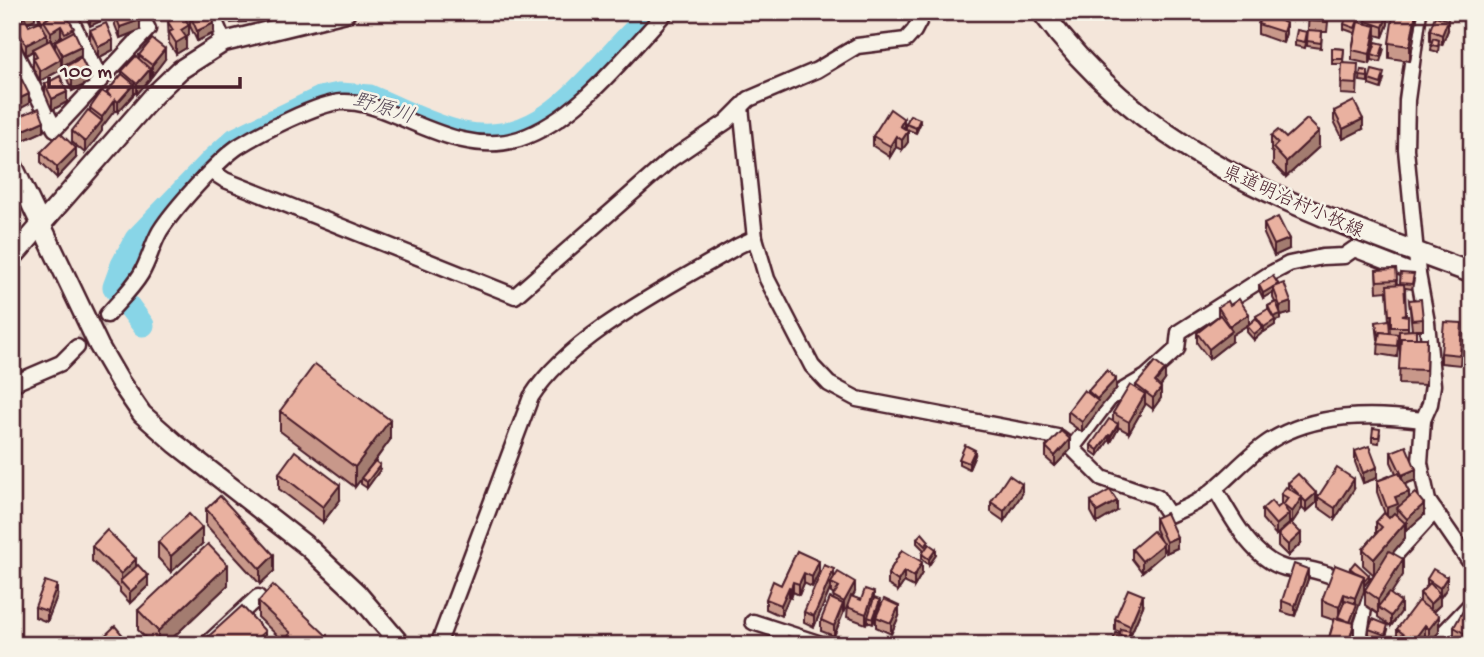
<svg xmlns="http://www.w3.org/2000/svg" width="1484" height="657" font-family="'Gochi Hand','Klee One',sans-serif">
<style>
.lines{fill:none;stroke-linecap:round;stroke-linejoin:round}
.river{stroke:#88d5e7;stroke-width:23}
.minor-tunnel{stroke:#d2beb7;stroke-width:14;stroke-dasharray:14 7;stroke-linecap:butt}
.minor-casing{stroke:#4a1f2b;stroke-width:19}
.tertiary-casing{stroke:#4a1f2b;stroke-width:23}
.secondary-casing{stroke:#4a1f2b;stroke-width:24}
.minor{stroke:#f7f3e8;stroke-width:14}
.tertiary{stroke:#f7f3e8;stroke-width:18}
.secondary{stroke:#f7f3e8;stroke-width:19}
.wall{fill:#c8988a;stroke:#4a1f2b;stroke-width:2;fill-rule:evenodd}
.shaded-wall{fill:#a37c70;stroke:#4a1f2b;stroke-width:2}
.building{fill:#e9b1a0;stroke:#4a1f2b;stroke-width:2}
.labels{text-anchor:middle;stroke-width:5;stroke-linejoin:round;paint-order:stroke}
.street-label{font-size:19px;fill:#4a1f2b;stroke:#f7f3e8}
.water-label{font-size:21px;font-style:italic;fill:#5a4c5a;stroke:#f7f3e8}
</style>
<rect width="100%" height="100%" fill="#f4e6da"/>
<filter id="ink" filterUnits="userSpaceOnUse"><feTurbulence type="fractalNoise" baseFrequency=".0143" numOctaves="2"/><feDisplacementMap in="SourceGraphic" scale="14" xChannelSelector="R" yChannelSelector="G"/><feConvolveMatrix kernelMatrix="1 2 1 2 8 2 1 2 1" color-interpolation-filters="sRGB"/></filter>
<g filter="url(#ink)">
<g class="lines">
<path class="river" d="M143 325 114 287 122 265 136 239 214 158 235 139 320 98 339 94 370 96C396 107 437 128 464 133 525 145 562 107 600 67 617 48 634 30 652 12"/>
<polyline class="minor-tunnel" points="77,347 107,315"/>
<defs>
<g id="minor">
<polyline points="67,12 100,78"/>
<polyline points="211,12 224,42"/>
<polyline points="1419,12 1407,100 1406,149 1418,274 1427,322 1433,385 1430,404 1423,420 1420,463 1428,501 1472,565"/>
<polyline points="12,47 55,129 148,29 139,12"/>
<path d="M741 107 755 238 767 279 812 366 829 384 857 399 1057 437 1072 448 1102 478 1157 497 1169 515C1180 510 1194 505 1203 498 1227 481 1245 457 1270 441 1315 413 1371 413 1423 420"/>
<polyline points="211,171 225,180 515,296 670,160 726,122 749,99 817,70 857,46 906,40 914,31 924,12"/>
<path d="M107 315C118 302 132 289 141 274 149 261 152 245 160 231 174 209 218 160 239 146 260 133 318 103 341 102 359 101 375 107 392 114 432 130 474 153 519 139 577 120 625 56 666 12"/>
<polyline points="12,384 61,363 77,347"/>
<polyline points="1072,448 1110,398 1146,377 1177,349 1179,332 1268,275 1289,264 1322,257 1344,256 1354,249 1418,274"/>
<path d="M1215 489C1231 516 1252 559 1285 568 1292 570 1300 568 1307 569 1321 571 1335 577 1348 582"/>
<polyline points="1384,567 1435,511"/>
<polyline points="753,622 824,645"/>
<polyline points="206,645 258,597"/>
<path d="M438 645 531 397C571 334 673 285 738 246L755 238"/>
<polyline points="1358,645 1367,590 1370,586"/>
<polyline points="1432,645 1472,603"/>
</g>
<g id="tertiary">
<polyline points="12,164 99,346 120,382 142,414 176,444 308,547 357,593 401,645"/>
<polyline points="12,258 154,95 180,70 224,42 346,12"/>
</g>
<path id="secondary" d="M1042 12C1151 162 1307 211 1472 273"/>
</defs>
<use href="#minor" class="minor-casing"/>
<use href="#tertiary" class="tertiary-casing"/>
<use href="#secondary" class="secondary-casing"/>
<use href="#minor" class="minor"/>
<use href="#tertiary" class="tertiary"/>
<use href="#secondary" class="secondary"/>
</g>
<g class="wall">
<path d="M12 12H64L74 31 81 56 62 66 61 64V70L40 81 33 68V51L26 55 15 34V29L12 24ZM35 15V16L38 15 39 21 29 26 27 22 35 19ZM61 36 62 37 55 41V48L52 42Z"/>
<polygon points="84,12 105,12 105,19 90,26"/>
<polygon points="182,12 186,12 183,14 189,35 186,38 186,48 176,54 169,43 168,22 182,13"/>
<polygon points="230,12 246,12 246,22 231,23"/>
<polygon points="248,12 274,12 274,15 249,19"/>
<polygon points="1265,12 1286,12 1283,22 1286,33 1283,43 1258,34 1258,24 1265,15"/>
<polygon points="1309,12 1329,12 1327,32 1322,32 1321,48 1307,46"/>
<polygon points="1418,12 1410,61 1389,58 1389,43 1399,16"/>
<polygon points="115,14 140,30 120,38 115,25"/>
<polygon points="190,15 214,33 197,41 190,26"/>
<polygon points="1360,21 1359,23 1366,24 1366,21 1388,24 1383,37 1376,35 1373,51 1384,49 1380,62 1372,60 1372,56 1370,64 1352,60 1352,50 1355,33 1344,29 1344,24"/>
<polygon points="90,30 113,50 98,58 90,41"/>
<polygon points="1430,30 1448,30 1442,45 1439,44 1438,52 1431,50 1432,42 1430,41"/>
<polygon points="1307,37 1305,48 1295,46 1295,40"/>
<polygon points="1332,48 1344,49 1343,63 1358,74 1357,95 1341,94 1342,64 1332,64"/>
<polygon points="139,55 165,59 152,76 150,74 150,79 137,94 134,92 134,94 118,112 115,110 102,127 102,131 85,153 72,142 72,131 90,111 90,108 107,94 107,92 122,74 122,71 139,59"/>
<polygon points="66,66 88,83 72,91 66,76"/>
<polygon points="1361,70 1368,71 1368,82 1360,81"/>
<polygon points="1384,79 1381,89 1369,85 1369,80"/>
<polygon points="45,84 67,102 52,110 45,94"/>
<polygon points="1334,111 1363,129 1343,139 1334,121"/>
<polygon points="18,117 44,131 24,140 18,127"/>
<polygon points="906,124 920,124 916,133 906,129"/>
<polygon points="904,129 908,142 902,150 896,147 890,157 873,146 873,136"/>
<polygon points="1271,136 1319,147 1286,177 1273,164 1273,153 1271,151"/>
<polygon points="41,152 76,158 57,178 41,162"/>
<polygon points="1264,224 1289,249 1274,256 1264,234"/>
<polygon points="1396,269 1397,284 1400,284 1401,273 1414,279 1412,289 1405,288 1406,316 1408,316 1408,331 1412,330 1409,300 1423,319 1423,330 1416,330 1416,338 1427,338 1426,385 1399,384 1400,352 1399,337 1397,357 1378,354 1379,339 1378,339 1376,322 1389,321 1387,291 1377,292 1376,270"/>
<polygon points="1259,285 1278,286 1291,313 1281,316 1281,319 1275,321 1275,325 1264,332 1263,331 1254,340 1247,332 1247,326 1256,319 1256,316 1268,310 1268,306 1275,302 1273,298 1273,292 1263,298 1259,290"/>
<polygon points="1230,305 1249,324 1232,335 1232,341 1209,359 1197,343 1197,333 1218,316 1218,307"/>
<polygon points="1462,334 1460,365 1441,363 1441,353"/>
<polygon points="1165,380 1160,387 1161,398 1153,409 1145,403 1145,405 1129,433 1118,427 1118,429 1111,442 1109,440 1098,456 1091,451 1091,445 1113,421 1113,413 1136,389 1136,385"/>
<polygon points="1116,389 1098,410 1098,411 1082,432 1068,422 1068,411 1088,394 1088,391"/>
<polygon points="280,411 390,440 367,472 380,470 367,488 361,484 361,479 355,487 280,431"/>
<polygon points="1380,434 1379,443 1372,442 1372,437"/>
<polygon points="1046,447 1070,450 1055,466 1046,458"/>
<polygon points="1355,451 1377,478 1363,483 1355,462"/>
<polygon points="1391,452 1416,480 1405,484 1409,498 1424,515 1407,530 1405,528 1405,538 1393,553 1403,575 1390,594 1401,612 1391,626 1378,617 1378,613 1378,614 1365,605 1365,590 1376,572 1374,575 1363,565 1363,549 1376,534 1376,522 1385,514 1377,492 1377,481 1396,473 1391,462"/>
<polygon points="975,455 969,469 959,464 959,459"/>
<polygon points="279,473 340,500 323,522 279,489"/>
<polygon points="1288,483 1316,503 1306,512 1302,508 1292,523 1289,521 1276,535 1262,519 1262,509 1277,508 1283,505 1281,504 1281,494 1288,488"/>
<polygon points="1354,489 1335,519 1318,507 1318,497"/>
<polygon points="1022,494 1004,521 991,512 991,502"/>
<polygon points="1091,501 1117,511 1097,523 1091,512"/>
<polygon points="206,509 274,571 260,584 206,525"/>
<polygon points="1155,518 1177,548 1166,553 1163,547 1163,554 1142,572 1132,559 1132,549 1160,540 1155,529"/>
<polygon points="1278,535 1301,543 1288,556 1278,546"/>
<polygon points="917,538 929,544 936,555 929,565 922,559 922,554 924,550 917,543"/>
<polygon points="158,542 202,544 171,572 158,558"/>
<polygon points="92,546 136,566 148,586 130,603 120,592 120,588 92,561"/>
<polygon points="902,550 922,573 914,587 904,582 898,591 888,585 888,574"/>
<polygon points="797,551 819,572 812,587 804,583 799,595 793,592 791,598 789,597 781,616 766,609 766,599 781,585"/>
<polygon points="1350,568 1369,580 1364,586 1364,591 1357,610 1357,614 1354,623 1354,638 1352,645 1327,645 1334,620 1322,616 1322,600 1350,571"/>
<polygon points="834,578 855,592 852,597 861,600 874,599 880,606 873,624 868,622 868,619 866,624 847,617 848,605 843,612 834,636 821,631 821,620 833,600 834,595 831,593 831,587 814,627 804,622 804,612"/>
<polygon points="1308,579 1295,616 1282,612 1282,601"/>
<polygon points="1427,579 1447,588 1440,598 1440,605 1433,612 1439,632 1431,642 1425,641 1422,645 1390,645 1397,640 1397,629 1420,602 1420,593 1427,586"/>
<polygon points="228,585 165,645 152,645 138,630 138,610"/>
<polygon points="57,596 47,622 35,617 35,607"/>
<polygon points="258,602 327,645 285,645 285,643 258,617"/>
<polygon points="1143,606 1130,636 1128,643 1111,645 1120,635 1120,632 1115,630 1115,619"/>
<polygon points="1472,613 1472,645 1462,643 1454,638 1454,627"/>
<polygon points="899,616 891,634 876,627 876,617"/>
<polygon points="1369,629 1388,630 1385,640 1369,635"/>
</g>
<g class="shaded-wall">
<polygon points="27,12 35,12 35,19 17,28 15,24 15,29 15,18"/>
<polygon points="97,12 105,12 105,19 90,26 90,16"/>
<polygon points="1283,12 1286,12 1282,29 1282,19"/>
<polygon points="1416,12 1418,12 1410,61 1410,46"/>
<polygon points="1388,13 1388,24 1383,37 1383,27"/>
<polygon points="140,20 140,30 120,38 120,27"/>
<polygon points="1448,20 1448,30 1442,45 1442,35"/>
<polygon points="214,23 214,33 197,41 197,31"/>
<polygon points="1286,23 1286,33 1283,43 1283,32"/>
<polygon points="189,25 189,35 186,38 186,48 176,54 176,43 181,30"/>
<polygon points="61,26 61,36 51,43 51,32"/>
<polygon points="1376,26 1376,36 1370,64 1370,54"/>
<polygon points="47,34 47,44 33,49 33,51 26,55 26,45"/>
<polygon points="113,40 113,50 98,58 98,47"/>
<polygon points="81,46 81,56 62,66 62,55"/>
<polygon points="165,49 165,59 152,76 152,65"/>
<polygon points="61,59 61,70 40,81 40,71"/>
<polygon points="150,69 150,79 137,94 137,84"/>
<polygon points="15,70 15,80 12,82 12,71"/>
<polygon points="88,73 88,83 72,91 72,80"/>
<polygon points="134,84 134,94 118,112 118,102"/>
<polygon points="67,92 67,102 52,110 52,99"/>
<polygon points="29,94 29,104 12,113 12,102"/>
<polygon points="115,99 115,110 102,127 102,131 85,153 85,142 102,121 102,117"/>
<polygon points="904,119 904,129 900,126"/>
<polygon points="920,119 920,124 916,133 916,128"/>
<polygon points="1363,119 1363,129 1343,139 1343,129"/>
<polygon points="44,121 44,131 24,140 24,130"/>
<polygon points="908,131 908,142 902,150 902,140"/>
<polygon points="1319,131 1319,147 1286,177 1286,162"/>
<polygon points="896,136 896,147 890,157 890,146"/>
<polygon points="76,148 76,158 57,178 57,167"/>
<polygon points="1289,239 1289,249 1274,256 1274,245"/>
<polygon points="1278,284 1278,289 1273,287 1273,292 1263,298 1263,293"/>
<polygon points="1291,302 1291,313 1281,316 1281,319 1275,321 1275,325 1264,332 1264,327 1273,317 1280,314 1280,306"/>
<polygon points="1249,314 1249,324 1232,335 1232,341 1209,359 1209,349 1230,332 1230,326"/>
<polygon points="1263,327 1263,332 1254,340 1254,334"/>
<polygon points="1165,370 1165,380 1155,393 1155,382"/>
<polygon points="1116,379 1116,389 1098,410 1098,411 1082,432 1082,422 1097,401 1097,399"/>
<polygon points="1161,388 1161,398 1153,409 1153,398"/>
<polygon points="1145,394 1145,405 1129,433 1129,422"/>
<polygon points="390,420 390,440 355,487 355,467"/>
<polygon points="1118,424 1118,429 1111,442 1111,436"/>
<polygon points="1109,435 1109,440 1098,456 1098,450"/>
<polygon points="1070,439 1070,450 1055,466 1055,456"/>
<polygon points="975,450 975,455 969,469 969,463"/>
<polygon points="380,465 380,470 367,488 367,482"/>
<polygon points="1377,467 1377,478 1363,483 1363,473"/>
<polygon points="1416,469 1416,480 1402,485 1402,475"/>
<polygon points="1354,479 1354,489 1335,519 1335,508"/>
<polygon points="1022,484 1022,494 1004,521 1004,511"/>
<polygon points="340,485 340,500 323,522 323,507"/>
<polygon points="1409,492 1409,502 1398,507 1397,515 1387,519 1387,508 1395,497"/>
<polygon points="1316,493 1316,503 1306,512 1306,502"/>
<polygon points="1302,497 1302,508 1292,523 1292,512"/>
<polygon points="1117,501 1117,511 1097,523 1097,512"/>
<polygon points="1424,504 1424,515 1407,530 1407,519"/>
<polygon points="1289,514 1289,524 1276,535 1276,525"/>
<polygon points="1405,523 1405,538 1374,575 1374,559"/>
<polygon points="202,528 202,544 171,572 171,556"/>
<polygon points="1301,533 1301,543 1288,556 1288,545"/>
<polygon points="1177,537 1177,548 1166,553 1166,542"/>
<polygon points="1163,544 1163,554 1142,572 1142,561"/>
<polygon points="936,549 936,555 929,565 929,559"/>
<polygon points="274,555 274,571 260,584 260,569"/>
<polygon points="136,559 136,574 121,583 121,574"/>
<polygon points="1403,559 1403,575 1381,609 1378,607 1378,614 1378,599"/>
<polygon points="819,561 819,572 812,587 812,577"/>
<polygon points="922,562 922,573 914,587 914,577"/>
<polygon points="228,565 228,585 165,645 158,645 158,631"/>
<polygon points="834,569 834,580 831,583 831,587 814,627 814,616"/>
<polygon points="1308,569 1308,579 1295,616 1295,606"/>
<polygon points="904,571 904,582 898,591 898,581"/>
<polygon points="804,573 804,583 799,595 799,584"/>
<polygon points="1369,575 1369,580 1364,586 1364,581"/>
<polygon points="148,576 148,586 130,603 130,592"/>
<polygon points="1364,576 1364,591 1350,632 1350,622 1355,607 1355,598"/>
<polygon points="1447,577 1447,588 1440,598 1440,605 1430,614 1430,604 1440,595 1440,588"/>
<polygon points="793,582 793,592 791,598 791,588"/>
<polygon points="855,582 855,592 844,613 844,602"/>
<polygon points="57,585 57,596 47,622 47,611"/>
<polygon points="789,587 789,597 781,616 781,605"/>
<polygon points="874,592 874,603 866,624 866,614"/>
<polygon points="1344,594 1344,609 1339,617 1339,607"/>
<polygon points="1143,595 1143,606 1130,636 1128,645 1126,643 1128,639 1130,626"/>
<polygon points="880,600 880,606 873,624 873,619"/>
<polygon points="1401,602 1401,612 1391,626 1391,616"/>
<polygon points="843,604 843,614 834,636 834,626"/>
<polygon points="899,606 899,616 891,634 891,623"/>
<polygon points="1439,616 1439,632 1429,644 1429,629"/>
<polygon points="1354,623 1354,638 1352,645 1348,645"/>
<polygon points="1425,625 1425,641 1422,645 1413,645 1413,641"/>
<polygon points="265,631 265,645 250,645"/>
<polygon points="327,636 327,645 318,645"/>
</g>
<g class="building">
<polygon points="12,12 27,12 15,18"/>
<polygon points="39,12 57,12 42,22 38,13"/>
<polygon points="57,12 64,12 74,28 65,33 61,26 51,32 44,21"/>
<polygon points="121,12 137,12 140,20 120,27 115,14"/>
<polygon points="196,12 209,12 214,23 197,31 190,15"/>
<polygon points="1265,12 1283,12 1282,19 1272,18 1286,23 1283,32 1258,24 1262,14 1265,15"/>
<polygon points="1309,12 1328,12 1327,22 1308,21"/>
<polygon points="1348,12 1351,12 1360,15 1355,28 1344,24"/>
<polygon points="1369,12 1388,13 1383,27 1366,21"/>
<polygon points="1399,12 1416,12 1410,46 1389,43 1393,15 1399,16"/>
<polygon points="182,13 189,25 181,30 186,37 176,43 169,32 173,30 168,22"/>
<polygon points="1435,16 1448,20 1442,35 1430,30"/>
<polygon points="25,18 29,26 40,21 47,34 26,45 15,24"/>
<polygon points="1358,22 1376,26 1370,54 1352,50"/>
<polygon points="106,23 113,40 98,47 90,30"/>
<polygon points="1297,30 1307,32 1305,42 1295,40"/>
<polygon points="1308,30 1322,31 1321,43 1307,41"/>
<polygon points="74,31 81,46 62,55 55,41"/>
<polygon points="1433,38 1439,40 1438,46 1431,45"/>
<polygon points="152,39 165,49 152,65 139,55"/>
<polygon points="50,40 61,59 40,71 33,58 37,56 33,49"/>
<polygon points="1376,42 1384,44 1380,57 1372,54"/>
<polygon points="1332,48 1344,49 1343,59 1332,59"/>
<polygon points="136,56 150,69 137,84 122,71"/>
<polygon points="81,58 88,73 72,80 66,66"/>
<polygon points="1342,63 1358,64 1357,84 1341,83"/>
<polygon points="1361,70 1368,71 1368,77 1360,76"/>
<polygon points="1372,70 1384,73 1381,84 1369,80"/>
<polygon points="122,74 134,84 118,102 115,99 102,117 90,108 102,91 111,97 107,92"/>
<polygon points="60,76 67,92 52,99 45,84"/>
<polygon points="22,80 29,94 12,102 12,85"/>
<polygon points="1354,101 1363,119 1343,129 1334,111"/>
<polygon points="39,108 44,121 24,130 18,117"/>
<polygon points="890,109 904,119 900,126 908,131 902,140 896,136 890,146 873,136"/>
<polygon points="88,110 102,121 85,142 72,131"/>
<polygon points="910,115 920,119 916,128 906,124"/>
<polygon points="1307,119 1319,131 1286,162 1273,148 1278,143 1271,136 1278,130 1286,138"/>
<polygon points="60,133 76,148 57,167 41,152"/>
<polygon points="1278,217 1289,239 1274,245 1264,224"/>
<polygon points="1396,269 1397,280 1377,281 1376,270"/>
<polygon points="1401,273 1414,274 1412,284 1400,283"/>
<polygon points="1273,276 1278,284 1263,293 1259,285"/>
<polygon points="1284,283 1291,302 1280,306 1273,287"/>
<polygon points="1404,284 1406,314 1402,315 1408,316 1408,327 1391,327 1391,315 1389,315 1387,285"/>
<polygon points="1239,299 1249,314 1230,326 1218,307 1228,301 1230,305"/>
<polygon points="1421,299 1423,319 1412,320 1409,300"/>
<polygon points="1276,302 1281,314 1273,317 1268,306"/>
<polygon points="1268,309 1275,320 1264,327 1256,316"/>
<polygon points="1220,315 1232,331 1209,349 1197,333"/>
<polygon points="1256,318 1263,327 1254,334 1247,326"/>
<polygon points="1389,320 1390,333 1380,332 1380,334 1378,334 1376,322"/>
<polygon points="1444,322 1462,323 1460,355 1441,353"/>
<polygon points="1416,330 1416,338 1401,338 1399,342 1399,331"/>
<polygon points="1380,332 1398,334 1397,346 1378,344"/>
<polygon points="1401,338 1427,338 1426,370 1399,369"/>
<polygon points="1155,362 1165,370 1155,382 1161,388 1153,398 1136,385"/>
<polygon points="315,364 390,420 355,467 280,411"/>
<polygon points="1107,370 1116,379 1097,399 1088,391"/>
<polygon points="1130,385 1145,394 1129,422 1113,413"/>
<polygon points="1084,390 1098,401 1082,422 1068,411"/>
<polygon points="1109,419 1118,424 1111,436 1109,435 1098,450 1091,445"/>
<polygon points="1373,428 1380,429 1379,437 1372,437"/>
<polygon points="1061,431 1070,439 1055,456 1046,447"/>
<polygon points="965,445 975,450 969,463 959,459"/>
<polygon points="1369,446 1377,467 1363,473 1355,451"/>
<polygon points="1406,446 1416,469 1402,475 1391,452"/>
<polygon points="295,451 340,485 323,507 279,473"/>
<polygon points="375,461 380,465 367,482 361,478"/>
<polygon points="1337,468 1354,479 1335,508 1318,497"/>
<polygon points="1399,473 1409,492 1395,497 1398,504 1387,508 1377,481"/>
<polygon points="1298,474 1316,493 1306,502 1288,483"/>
<polygon points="1009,475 1022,484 1004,511 991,502"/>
<polygon points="1286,487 1302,497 1292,512 1283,505 1288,498 1281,494"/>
<polygon points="1110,490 1117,501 1097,512 1091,501"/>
<polygon points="1415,493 1424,504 1407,519 1397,508"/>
<polygon points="220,496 274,555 260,569 206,509"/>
<polygon points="1271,501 1277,508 1282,504 1289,514 1276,525 1262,509"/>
<polygon points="1166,513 1177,537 1166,542 1155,518"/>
<polygon points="1384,513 1389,518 1394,513 1405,523 1374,559 1363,549 1382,527 1376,522"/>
<polygon points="189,514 202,528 171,556 158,542"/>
<polygon points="1291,523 1301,533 1288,545 1278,535"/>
<polygon points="107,530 136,559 121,574 92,546"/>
<polygon points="1153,531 1163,544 1142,561 1132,549"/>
<polygon points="922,533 929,541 925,546 917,538"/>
<polygon points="208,544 228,565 158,631 138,610"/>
<polygon points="929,544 936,549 929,559 922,554"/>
<polygon points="902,550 922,562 914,577 904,571 898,581 888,574"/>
<polygon points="797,551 819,561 812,577 804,573 799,584 793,582 791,588 789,587 781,605 766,599 773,581 781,585"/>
<polygon points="1389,551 1403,559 1378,599 1365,590"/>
<polygon points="1355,562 1369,575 1364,581 1364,576 1355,572 1350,568"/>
<polygon points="1294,564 1308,569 1295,606 1282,601"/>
<polygon points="138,565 148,576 130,592 120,581"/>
<polygon points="824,565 834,569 814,616 804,612"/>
<polygon points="1335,565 1364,576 1355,598 1344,594 1339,607 1322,600"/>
<polygon points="1433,569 1447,577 1440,588 1427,579"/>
<polygon points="838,572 855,582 844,602 833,596 839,587 831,583"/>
<polygon points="45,581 57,585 47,611 35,607"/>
<polygon points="1430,583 1440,594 1430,604 1420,593"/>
<polygon points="273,585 327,636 318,645 290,645 285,640 291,633 258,602"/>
<polygon points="865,589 874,592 866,614 847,607 851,596 861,600"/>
<polygon points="1128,589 1143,595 1130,626 1115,619"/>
<polygon points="1389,593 1401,602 1391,616 1378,607"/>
<polygon points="830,598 843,604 834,626 821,620"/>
<polygon points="874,598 880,600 873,619 868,617"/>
<polygon points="884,599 899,606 891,623 876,617"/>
<polygon points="1345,600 1357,604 1350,622 1338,617"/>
<polygon points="1418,601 1439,616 1429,629 1425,625 1413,641 1397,629"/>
<polygon points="242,606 265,631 250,645 199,645"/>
<polygon points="1464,609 1472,613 1472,638 1454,627"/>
<polygon points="1335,618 1354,623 1348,645 1327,645"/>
<polygon points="1373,619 1388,625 1385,635 1369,629"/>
<polygon points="115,626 131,645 95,645"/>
<polygon points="1121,629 1130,631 1128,637 1120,635"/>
<polygon points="1116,633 1128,639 1126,643 1132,645 1111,645"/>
<polygon points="788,636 805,643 804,645 785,645"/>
<polygon points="1361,637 1383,645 1358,645"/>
<polygon points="1392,638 1410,645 1390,645"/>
<polygon points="1464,638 1472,641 1472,645 1461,645"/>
<polygon points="1427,639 1435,645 1423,645"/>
<polygon points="268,640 272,645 262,645"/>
</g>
</g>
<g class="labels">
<g class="street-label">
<text transform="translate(1294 200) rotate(24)" y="7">県道明治村小牧線</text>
</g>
<g class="water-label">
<text transform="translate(384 107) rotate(17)" y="7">野原川</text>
</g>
</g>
<rect width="1484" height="657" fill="none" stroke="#f7f3e8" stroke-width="42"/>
<rect x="21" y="21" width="1442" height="615" fill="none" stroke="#4a1f2b" stroke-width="2.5" filter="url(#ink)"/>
<path d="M49 77v10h191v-10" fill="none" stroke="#4a1f2b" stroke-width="3.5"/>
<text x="60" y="77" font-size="21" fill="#4a1f2b" stroke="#f7f3e8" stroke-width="5" paint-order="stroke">100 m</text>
</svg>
